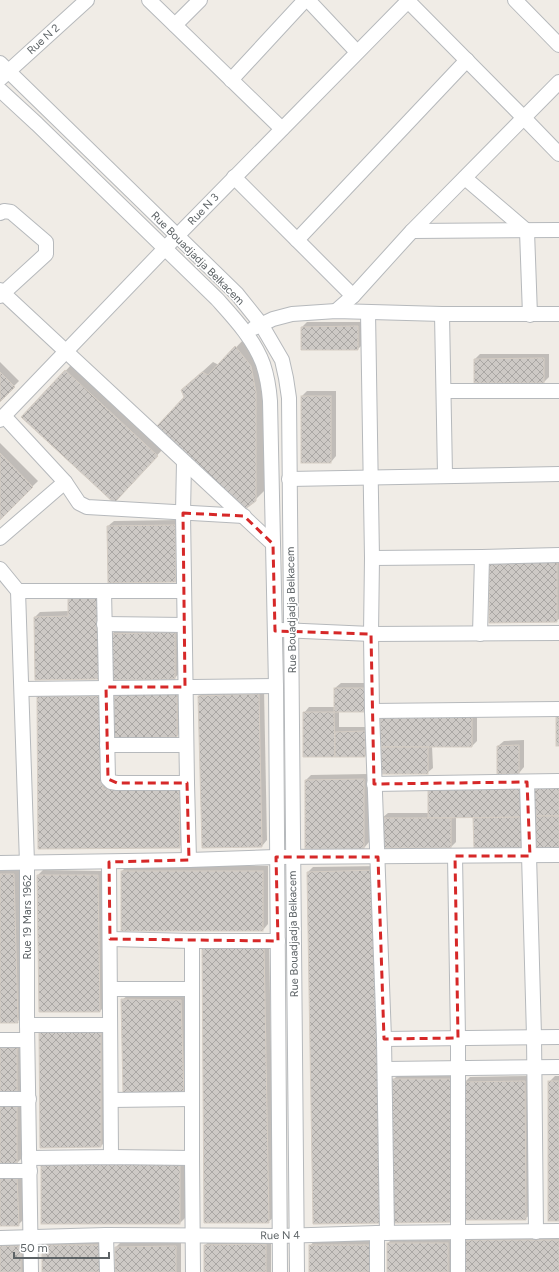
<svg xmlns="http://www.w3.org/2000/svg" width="559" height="1272" font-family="Figtree,sans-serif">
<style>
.shadow{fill:#0003}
.building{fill:url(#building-cross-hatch);stroke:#d5cdc4}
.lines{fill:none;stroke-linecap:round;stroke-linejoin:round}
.minor-casing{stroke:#b6b9bc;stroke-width:16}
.minor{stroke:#fff;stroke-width:14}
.marked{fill:none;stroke:#d62828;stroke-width:3;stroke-dasharray:8 5;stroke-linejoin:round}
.labels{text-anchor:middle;stroke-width:3;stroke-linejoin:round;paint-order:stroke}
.street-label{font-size:11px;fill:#5d6366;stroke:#fff}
</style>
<defs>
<pattern id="building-cross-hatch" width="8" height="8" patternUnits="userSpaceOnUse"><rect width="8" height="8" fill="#cdc9c5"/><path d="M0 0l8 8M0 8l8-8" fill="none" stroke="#aaa7a4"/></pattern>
</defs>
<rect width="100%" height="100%" fill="#f0ece6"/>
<g class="shadow">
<polygon points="307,322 363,322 363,344 358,349 302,327"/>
<polygon points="247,336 262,355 266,489 255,500 185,397 182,390 213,362 219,365"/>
<polygon points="480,354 549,354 549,377 544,382 475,382 475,359"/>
<polygon points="0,362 19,381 0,400"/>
<polygon points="71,365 162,450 119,497 23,417"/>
<polygon points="307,391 336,391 336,456 331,462 302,396"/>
<polygon points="0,443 38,481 0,518"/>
<polygon points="180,520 181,575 175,581 108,526 114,521"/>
<polygon points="559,556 559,619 556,621 490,622"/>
<polygon points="69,611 106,673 35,617 40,612"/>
<polygon points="180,628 180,672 175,678 113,679 112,634 117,629"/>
<polygon points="341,683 370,683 339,711 339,727 370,727 370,750 365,756 304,756 304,713 309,707 335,707 335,688"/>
<polygon points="181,688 182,731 177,736 115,737"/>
<polygon points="264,689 267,840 262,846 203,847 199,696 205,691"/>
<polygon points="43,691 107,691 107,784 184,784 184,842 179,847 39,848 38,697"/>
<polygon points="477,711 477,741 472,746 432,746 433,768 427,773 382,773"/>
<polygon points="524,740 524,767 519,773 498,773 498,746 504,741"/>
<polygon points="368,774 369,842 364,848 306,848 306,780 311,775"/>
<polygon points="527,782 527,841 475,847 474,817 456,817 456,842 451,847 382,818 388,813 429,813"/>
<polygon points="127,866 268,866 268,924 263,930 122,871"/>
<polygon points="381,866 382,1222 308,872 313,867"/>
<polygon points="19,869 23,1016 17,1022 0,1022 0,870"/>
<polygon points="43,870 103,871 105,1006 100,1011 38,875"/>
<polygon points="269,939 274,1217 268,1222 208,940"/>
<polygon points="128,995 186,995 189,1088 184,1094 122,1000"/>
<polygon points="106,1027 106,1141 101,1146 40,1033"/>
<polygon points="0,1038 22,1038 22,1090 17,1095"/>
<polygon points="457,1074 458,1216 393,1080 398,1075"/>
<polygon points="530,1076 531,1214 525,1219 466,1219 465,1082 470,1077"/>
<polygon points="555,1076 559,1076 559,1220 549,1082"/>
<polygon points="0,1100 22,1100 22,1158 17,1163 0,1163"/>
<polygon points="185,1157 185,1218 180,1223 42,1223"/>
<polygon points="22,1171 24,1219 18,1225 0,1225 0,1172"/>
<polygon points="471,1235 559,1235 559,1272 466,1272 466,1240"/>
<polygon points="393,1238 453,1238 453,1272 388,1272 388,1243"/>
<polygon points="271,1239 271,1272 205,1272 205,1245 211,1240"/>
<polygon points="107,1240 107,1272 43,1272 43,1246 48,1241"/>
<polygon points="315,1240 375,1240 375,1272 310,1272 310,1246"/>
<rect x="0" y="1241" width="26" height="31"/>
<polygon points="181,1241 181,1272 116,1272 116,1247 121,1242"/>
</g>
<g class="building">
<polygon points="358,326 358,350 301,350 301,327"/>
<polygon points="235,346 251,366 256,392 256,501 244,510 157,426 184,397 181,390 202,372 208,375"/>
<polygon points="544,358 544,383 474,383 474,359"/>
<polygon points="65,370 158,456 114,503 21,417"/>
<polygon points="0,372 15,387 0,402"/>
<rect x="301" y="396" width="30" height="67"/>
<polygon points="0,453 33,487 0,520"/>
<polygon points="175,525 176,582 108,583 107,526"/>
<polygon points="557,561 557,622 489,623 489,562"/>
<polygon points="68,594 100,594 101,679 35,680 34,617 68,616"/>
<polygon points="175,632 175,679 112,680 111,634"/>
<rect x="334" y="688" width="31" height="24"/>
<polygon points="114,693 177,693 177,737 114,738"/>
<polygon points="259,694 262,847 202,848 198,696"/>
<polygon points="37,696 102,696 103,789 179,789 180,848 38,849"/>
<polygon points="303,712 334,712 335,757 303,757"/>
<polygon points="472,715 472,747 381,747 380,716"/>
<rect x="556" y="717" width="3" height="29"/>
<polygon points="365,731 365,757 335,757 335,732"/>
<polygon points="519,745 519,774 497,774 497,746"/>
<rect x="381" y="747" width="47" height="27"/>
<polygon points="364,779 364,849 305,849 305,780"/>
<rect x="534" y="785" width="25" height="31"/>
<polygon points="522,787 522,817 428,818 428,788"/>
<rect x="534" y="816" width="25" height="32"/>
<polygon points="522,817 522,848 474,848 473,818"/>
<rect x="381" y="818" width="70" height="30"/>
<polygon points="377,870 383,1223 313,1224 307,872"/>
<rect x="121" y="871" width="142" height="60"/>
<polygon points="0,874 14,874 18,1023 0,1023"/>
<polygon points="37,875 98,875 100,1012 39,1012"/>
<polygon points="264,944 269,1223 204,1223 202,945"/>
<polygon points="121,999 181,1000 184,1095 123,1094"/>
<polygon points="39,1032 101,1032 101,1147 40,1148"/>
<rect x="0" y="1043" width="17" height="53"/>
<polygon points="392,1079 452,1079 453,1222 393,1223"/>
<polygon points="525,1081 526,1220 465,1220 464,1082"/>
<rect x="548" y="1081" width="11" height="140"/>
<polygon points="17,1104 17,1164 0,1164 0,1105"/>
<rect x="41" y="1161" width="139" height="63"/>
<polygon points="0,1176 17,1176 19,1226 0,1226"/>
<rect x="465" y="1240" width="94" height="32"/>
<rect x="387" y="1243" width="61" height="29"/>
<polygon points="266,1244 266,1272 204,1272 204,1245"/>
<rect x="42" y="1245" width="60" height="27"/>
<rect x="309" y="1245" width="61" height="27"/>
<rect x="0" y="1246" width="21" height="26"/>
<polygon points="176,1246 176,1272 115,1272 115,1247"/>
</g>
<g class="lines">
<defs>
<g id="minor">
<polyline points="149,0 282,129"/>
<polyline points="308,0 357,52"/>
<polyline points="515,0 559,45"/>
<polyline points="408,1 524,118 559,154"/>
<polyline points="175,25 200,0"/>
<polyline points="0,63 237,294 261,324 282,360 286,378 289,398 297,1272"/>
<polyline points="0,79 87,0"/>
<polyline points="231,80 305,0"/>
<path d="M0 90 37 124 217 299C234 318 254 339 263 364 267 376 269 388 270 401L276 686 280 1272"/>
<polyline points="234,177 297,240 467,60"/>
<polyline points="465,178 527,231 530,315"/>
<polyline points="0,213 4,211 11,212 46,242 46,254 0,296"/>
<polyline points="412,231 559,82"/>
<polyline points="297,240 353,296"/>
<polyline points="0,290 273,544"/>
<polyline points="336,311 353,296 412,231 559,230"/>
<polyline points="368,312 372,558 371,634 372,711 384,1039 387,1233"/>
<polyline points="442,314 445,475"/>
<polyline points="254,328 273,319 292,314 336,311 442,314 559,314"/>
<polyline points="444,391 559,391"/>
<polyline points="4,416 65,482 79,503 87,507 244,516"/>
<polyline points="0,420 174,239 409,0"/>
<polyline points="184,462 183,513 187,783"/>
<polyline points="289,479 559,474"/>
<polyline points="0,538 65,482"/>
<polyline points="372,558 482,557 559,555"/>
<polyline points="0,569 18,591 27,863 27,1025 31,1272"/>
<polyline points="18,591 184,591"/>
<polyline points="104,591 108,779 111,782 117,783 187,783 189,860"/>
<polyline points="104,624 184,625"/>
<polyline points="281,630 371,634 559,633"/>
<polyline points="480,634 482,557"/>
<polyline points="22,689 276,686"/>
<polyline points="372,711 559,709"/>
<polyline points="107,745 186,745"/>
<polyline points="527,782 534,1036 536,1232"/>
<polyline points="374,784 559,781"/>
<polyline points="455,856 458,1038 458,1272"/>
<polyline points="109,862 111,1157"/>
<polyline points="0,863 189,860 276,857 559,855"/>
<polyline points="110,939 192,941"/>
<polyline points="110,989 192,989"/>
<polyline points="27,1025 110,1025"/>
<polyline points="384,1039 559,1037"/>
<polyline points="0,1040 27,1040"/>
<polyline points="385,1069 559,1067"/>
<polyline points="0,1099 29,1099"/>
<polyline points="111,1100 192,1099"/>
<polyline points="29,1158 111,1157 192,1158"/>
<polyline points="0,1171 30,1171"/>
<polyline points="377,1233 377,1272"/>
<polyline points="106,1235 107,1272"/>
<polyline points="0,1238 106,1235 279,1236 377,1233 559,1231"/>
<polyline points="193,1272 192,1158 192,941 278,941"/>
</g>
</defs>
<use href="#minor" class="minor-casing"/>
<use href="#minor" class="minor"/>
</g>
<path class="marked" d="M183 513 244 516 273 544 275 631 371 634 374 784 527 782 530 856H455L458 1038 384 1039 378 857H276L278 941 110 939 109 862 189 860 187 783H117L108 779 106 687H185Z"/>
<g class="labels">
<g class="street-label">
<text transform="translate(43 39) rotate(-42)" y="4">Rue N 2</text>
<text transform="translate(203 209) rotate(-46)" y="4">Rue N 3</text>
<text transform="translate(198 258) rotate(45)" y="4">Rue Bouadjadja Belkacem</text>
<text transform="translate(291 610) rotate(-91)" y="4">Rue Bouadjadja Belkacem</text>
<text transform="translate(27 917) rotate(-90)" y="4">Rue 19 Mars 1962</text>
<text transform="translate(293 934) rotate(-91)" y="4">Rue Bouadjadja Belkacem</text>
<text transform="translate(280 1235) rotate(-1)" y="4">Rue N 4</text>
</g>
</g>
<path d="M14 1252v6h95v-6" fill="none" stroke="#5d6366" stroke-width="2"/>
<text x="20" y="1252" font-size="12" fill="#5d6366" stroke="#ffffff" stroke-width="3" paint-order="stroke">50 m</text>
</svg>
